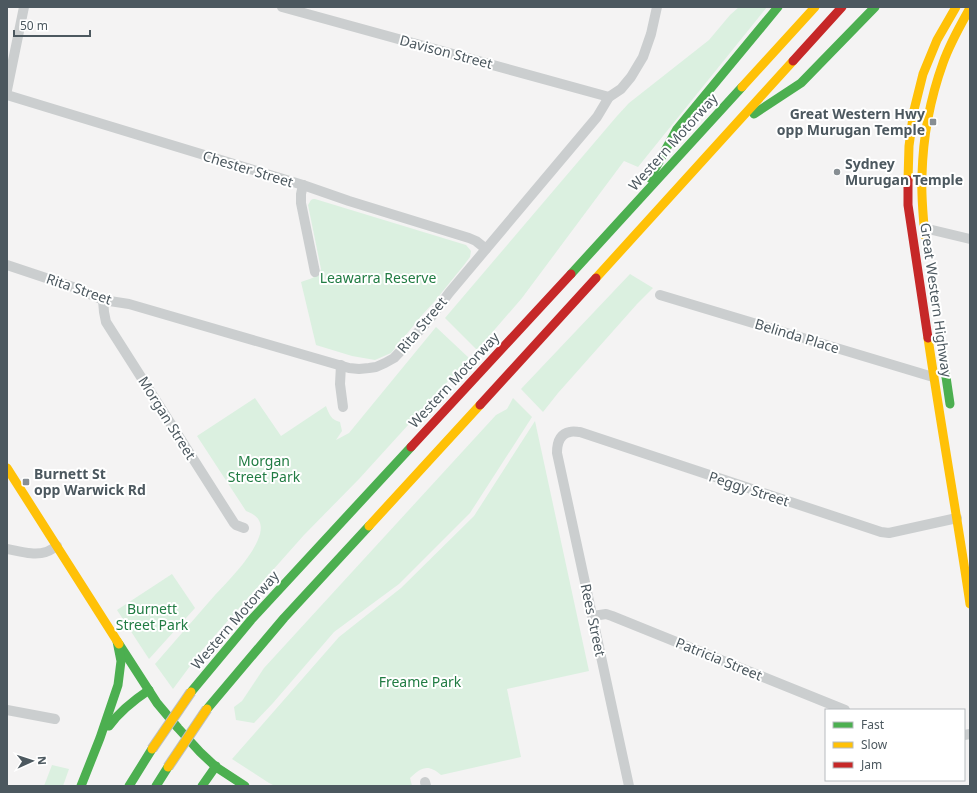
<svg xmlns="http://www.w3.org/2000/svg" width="977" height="793" font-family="'Noto Sans',sans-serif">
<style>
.green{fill:#dbf0e0}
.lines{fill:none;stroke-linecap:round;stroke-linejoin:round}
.street{stroke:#cbcecf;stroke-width:10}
.fast{stroke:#4caf50;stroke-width:9}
.slow{stroke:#ffc107;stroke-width:9}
.jam{stroke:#c62828;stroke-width:9}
.slow-bridge-casing{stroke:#b9bec2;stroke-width:11;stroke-linecap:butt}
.slow-bridge{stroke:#ffc107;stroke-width:9}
.poi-dot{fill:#878e93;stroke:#fff;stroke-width:1.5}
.labels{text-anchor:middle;stroke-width:4;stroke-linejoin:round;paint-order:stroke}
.street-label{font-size:14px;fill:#4c585f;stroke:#fff}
.poi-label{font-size:14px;font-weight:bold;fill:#4c585f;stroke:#fff;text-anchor:start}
.park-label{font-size:14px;fill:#217c43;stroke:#fff}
</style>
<rect width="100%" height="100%" fill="#f4f3f3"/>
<g class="green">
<polygon points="739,7 767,7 638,167 624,161 522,298 477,350 445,318 617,116 629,103 709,40 730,15"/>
<path d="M313 199H315L466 245 471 251 470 257 464 265 434 302 423 314 391 353 375 360 352 356 316 345 301 282C308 279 319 278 321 269L308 205 311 200Z"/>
<polygon points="630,274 653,288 637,304 558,393 543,412 521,389"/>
<path d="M436 327 469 358 359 479 304 535 202 650 173 689 155 664C175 641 195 618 215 595 230 579 254 555 260 534 263 521 257 515 246 511L197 436 255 398 281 436 326 406C329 414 331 420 340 422L342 431 336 440 349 433Z"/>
<polygon points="513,398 532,417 470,513 399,584 334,632 273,703 254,723 236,720 234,707 242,701 264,668 496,415 507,409"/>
<path d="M535 421 589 671 507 689 521 757 441 775C428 764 422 767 410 778L412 786H275L269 783 232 759 339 637 401 588 474 516Z"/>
<polygon points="172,574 195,608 149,659 117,610"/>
<polygon points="52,765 69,769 63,786 44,786"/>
</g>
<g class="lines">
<g class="street">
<polyline points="282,7 609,97"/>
<polyline points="7,90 24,7"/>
<polyline points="7,95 303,185 349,201 469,238 476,241 486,249"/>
<polyline points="303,185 301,194 301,203 315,272"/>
<polyline points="924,228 970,239"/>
<polyline points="7,265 73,287 103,300 129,304 349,368 359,369 369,368 376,367 385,363 394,358 413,338 431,317 449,293 597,117 609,97 621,89 631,77 643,57 651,34 657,7"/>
<polyline points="660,295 933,377"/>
<polyline points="103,300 104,312 106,322 234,523 236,525 244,528"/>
<polyline points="341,365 340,384 343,407"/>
<path d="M7 549C19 551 34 556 46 552 50 551 53 548 57 546"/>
<polyline points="593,616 606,614 612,616 845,710"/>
<polyline points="7,710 55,719"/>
<polyline points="964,735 970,734"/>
<polyline points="425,782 426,786"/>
<path d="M629 786 557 453C557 444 559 434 570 432 573 431 577 432 580 432L881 532 889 533 957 518"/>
</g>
<g class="fast">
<polyline points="754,114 801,83 875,7"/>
<polyline points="650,178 677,129 778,7"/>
<polyline points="571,274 742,87"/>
<polyline points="942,350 950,404"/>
<polyline points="119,644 157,703 178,728 200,752 216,767 245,786"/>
<polyline points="191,692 251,620 411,447"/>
<polyline points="207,709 284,618 369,526"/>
<path d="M109 726C120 711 134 700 149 690"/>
<polyline points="81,786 100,738 118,685 121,661 117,641"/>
<polyline points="129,786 152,749"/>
<polyline points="156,786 168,767"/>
<polyline points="202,786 216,766"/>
</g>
<g class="slow">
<polyline points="742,87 815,7"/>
<polyline points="908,180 909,146 914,110 923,74 937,40 956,7"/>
<path d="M925 236C923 216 921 196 922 175 923 137 930 99 943 63 950 43 960 26 970 8"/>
<polyline points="596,278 793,61"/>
<path d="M928 338C941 427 957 515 970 604"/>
<polyline points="7,468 119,644"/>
<polyline points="369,526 480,405"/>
</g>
<g class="jam">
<polyline points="793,61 842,7"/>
<polyline points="908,180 908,205 928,338"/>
<polyline points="480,405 596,278"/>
<polyline points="411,447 571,274"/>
</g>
<defs>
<g id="slow-bridge">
<polyline points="152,749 191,692"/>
<polyline points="168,767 207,709"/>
</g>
</defs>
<use href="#slow-bridge" class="slow-bridge-casing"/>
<use href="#slow-bridge" class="slow-bridge"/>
</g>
<g class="poi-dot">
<rect x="929" y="118" width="8" height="8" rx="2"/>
<circle cx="837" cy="172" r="4"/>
<rect x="22" y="478" width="8" height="8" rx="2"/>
</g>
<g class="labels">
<g class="street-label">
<text transform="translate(446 52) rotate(15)" y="5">Davison Street</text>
<text transform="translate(673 142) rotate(-48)" y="5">Western Motorway</text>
<text transform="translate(248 169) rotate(17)" y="5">Chester Street</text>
<text transform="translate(79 289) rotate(19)" y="5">Rita Street</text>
<text transform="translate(936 300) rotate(82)" y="5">Great Western Highway</text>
<text transform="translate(422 325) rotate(-50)" y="5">Rita Street</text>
<text transform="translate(797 336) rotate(17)" y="5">Belinda Place</text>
<text transform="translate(454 380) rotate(-47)" y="5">Western Motorway</text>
<text transform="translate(167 418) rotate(58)" y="5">Morgan Street</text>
<text transform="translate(749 489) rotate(18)" y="5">Peggy Street</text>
<text transform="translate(235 620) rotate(-49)" y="5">Western Motorway</text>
<text transform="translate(593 620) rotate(78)" y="5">Rees Street</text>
<text transform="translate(719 659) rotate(22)" y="5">Patricia Street</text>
</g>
<g class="poi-label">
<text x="925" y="119" text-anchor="end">Great Western Hwy<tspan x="925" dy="16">opp Murugan Temple</tspan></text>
<text x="845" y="169">Sydney<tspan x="845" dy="16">Murugan Temple</tspan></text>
<text x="34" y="479">Burnett St<tspan x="34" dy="16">opp Warwick Rd</tspan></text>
</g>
<g class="park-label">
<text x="378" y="283">Leawarra Reserve</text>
<text x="264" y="466">Morgan<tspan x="264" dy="16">Street Park</tspan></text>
<text x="152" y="614">Burnett<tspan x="152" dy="16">Street Park</tspan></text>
<text x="420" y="687">Freame Park</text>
</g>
</g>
<rect width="977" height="793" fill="none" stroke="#4c585f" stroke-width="16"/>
<rect x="825" y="709" width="140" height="72" fill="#ffffff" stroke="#b7bcbf"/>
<rect x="833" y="722" width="20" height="6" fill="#4caf50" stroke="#b7bcbf"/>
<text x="861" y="729" font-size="12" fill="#4c585f">Fast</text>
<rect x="833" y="742" width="20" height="6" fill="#ffc107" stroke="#b7bcbf"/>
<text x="861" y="749" font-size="12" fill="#4c585f">Slow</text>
<rect x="833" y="762" width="20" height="6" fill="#c62828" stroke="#b7bcbf"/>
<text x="861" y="769" font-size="12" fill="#4c585f">Jam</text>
<g transform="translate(32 761) rotate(87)" stroke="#ffffff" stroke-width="3" paint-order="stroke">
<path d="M0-3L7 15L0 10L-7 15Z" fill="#4c585f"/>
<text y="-6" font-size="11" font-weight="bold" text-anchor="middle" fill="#4c585f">N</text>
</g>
<path d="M14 30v6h76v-6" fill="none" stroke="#4c585f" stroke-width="2"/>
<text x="20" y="30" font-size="12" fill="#4c585f" stroke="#ffffff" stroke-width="3" paint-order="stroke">50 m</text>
</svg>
